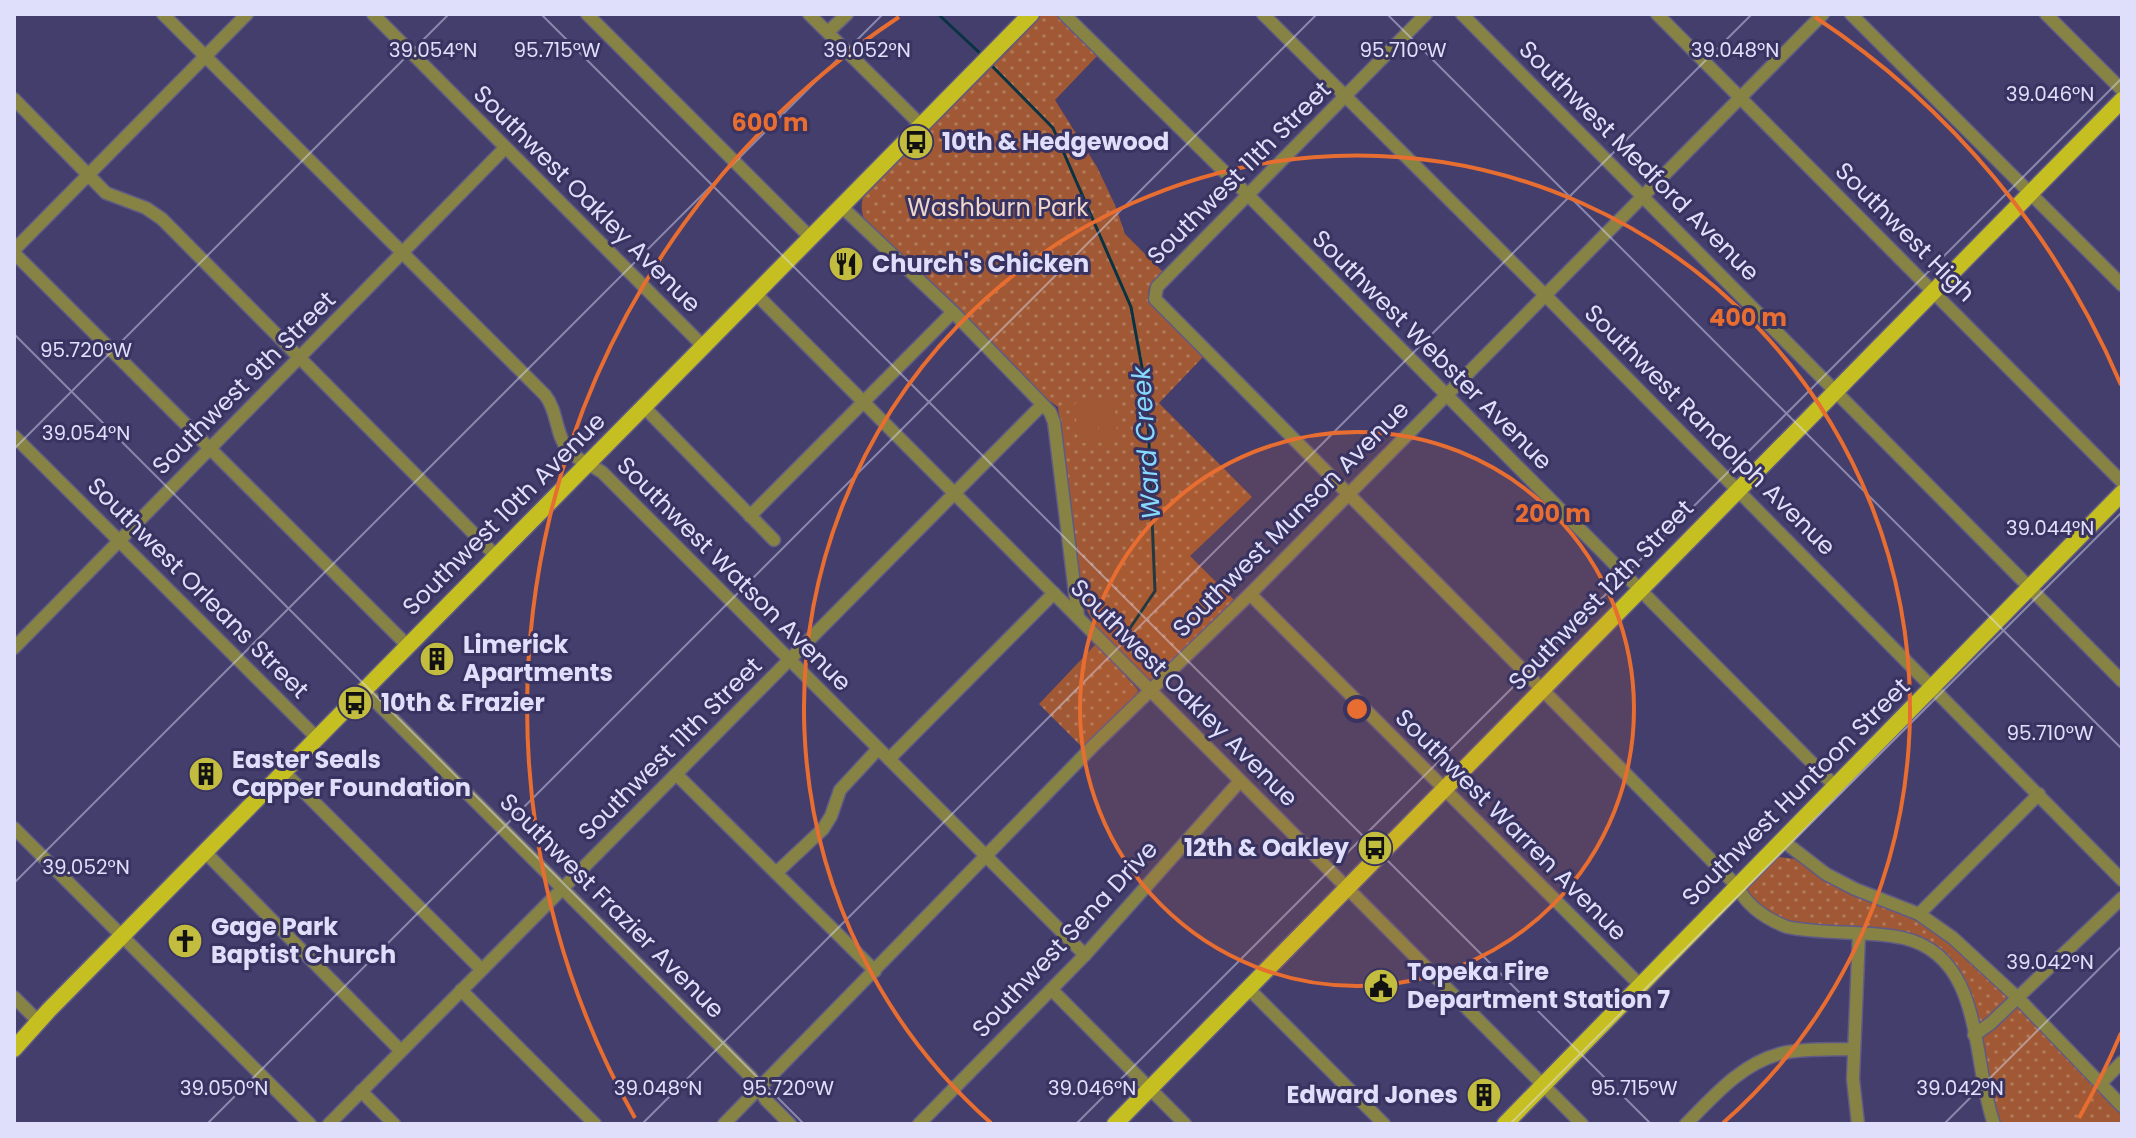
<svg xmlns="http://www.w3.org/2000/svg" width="2136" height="1138" font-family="Poppins,sans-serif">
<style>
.grass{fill:url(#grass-dots)}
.pitch{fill:#a05934}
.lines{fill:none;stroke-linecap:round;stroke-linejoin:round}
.stream{stroke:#093342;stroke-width:3}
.minor-casing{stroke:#5f5b86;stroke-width:15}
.major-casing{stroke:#5f5b86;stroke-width:19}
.minor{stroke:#868344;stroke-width:12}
.major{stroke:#c6bf21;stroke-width:16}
.ticks{fill:none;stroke:#e0dffb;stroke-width:2;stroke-opacity:0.45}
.ring{fill:none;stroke:#e76d30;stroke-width:4}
.labels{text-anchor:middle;stroke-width:6;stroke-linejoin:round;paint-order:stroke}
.poi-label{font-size:24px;font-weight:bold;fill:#e0dffb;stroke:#383360;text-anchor:start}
.street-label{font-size:24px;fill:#e0dffb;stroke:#383360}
.park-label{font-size:24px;fill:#efd6cb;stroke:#383360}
.water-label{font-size:26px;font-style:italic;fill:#86dafe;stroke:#383360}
.ticks-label{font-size:20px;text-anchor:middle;fill:#e0dffb;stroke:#383360;stroke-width:6;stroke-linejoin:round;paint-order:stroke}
.centre{fill:#e76d30;stroke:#383360;stroke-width:4}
.ring-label{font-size:24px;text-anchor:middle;font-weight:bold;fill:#e76d30;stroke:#383360;stroke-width:6;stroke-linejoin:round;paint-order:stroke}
</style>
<defs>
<pattern id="grass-dots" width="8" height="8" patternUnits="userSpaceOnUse" patternTransform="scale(2)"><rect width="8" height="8" fill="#a05934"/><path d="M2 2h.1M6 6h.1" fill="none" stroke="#b1785c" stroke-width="1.8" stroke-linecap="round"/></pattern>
</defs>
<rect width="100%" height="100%" fill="#433e6c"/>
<g class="grass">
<path d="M1040 14H1058L1098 55 1055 100 1097 167 1115 205 1125 234 1164 273 1149 288 1148 301 1203 357 1159 403 1252 497 1190 556 1235 601 1152 680 1144 677 1098 631 1083 603 1058 407 1033 389 865 221C860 210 861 200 866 190L1008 51Z"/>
<polygon points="1096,644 1138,690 1137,694 1083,748 1039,704"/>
<path d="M1779 857 1795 859 1838 888 1918 920 1970 959 2108 1097 2122 1116V1124H2000L1983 1065 1978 1015 1973 1000 1959 970 1946 957 1938 950 1823 926 1794 923 1775 916 1753 900 1747 891C1751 877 1767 863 1779 857Z"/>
</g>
<g class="pitch">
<polygon points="1114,400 1118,442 1100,443 1097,401"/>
<polygon points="1094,402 1097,442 1078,443 1075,403"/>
</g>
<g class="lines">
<g class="stream">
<polyline points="938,14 983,56"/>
<polyline points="991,65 1053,128 1131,307 1147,395 1155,591 1122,640"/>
</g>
<defs>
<g id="minor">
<path d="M163 14 545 395C558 411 555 434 568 450 577 460 591 465 602 472L1085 955"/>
<polyline points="373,14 703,346"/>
<polyline points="587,14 810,237"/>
<polyline points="809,14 921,125"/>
<polyline points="1064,14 1248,195 1835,786"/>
<polyline points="1263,14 1552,302 2122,880"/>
<path d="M1426 14 1157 287 1155 299 1737 886C1747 906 1766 919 1787 927 1825 935 1865 930 1903 938 1985 957 1971 1060 1994 1124"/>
<polyline points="1462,14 2122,681"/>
<polyline points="1657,14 2122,482"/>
<polyline points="1851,14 2122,285"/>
<polyline points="2046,14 2122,90"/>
<polyline points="828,32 847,14"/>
<polyline points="14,99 106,193 146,208 162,219 496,556"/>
<polyline points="841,206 953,312 1050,412 1054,422 1078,617"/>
<polyline points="14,250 247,14"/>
<polyline points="14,253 408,646"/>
<polyline points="755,293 1582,1124"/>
<polyline points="644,407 774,540"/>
<polyline points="14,436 317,738"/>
<polyline points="750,516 953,312"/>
<polyline points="1250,594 1640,985"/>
<polyline points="14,648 505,148"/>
<polyline points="364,690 751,1077 766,1100 790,1124"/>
<polyline points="889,759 1054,593"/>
<polyline points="283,771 481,969"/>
<polyline points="676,774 875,971"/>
<polyline points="14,828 310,1124"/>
<polyline points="1782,840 1826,874 1855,889 1919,914 1953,938 2018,998 2122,1106"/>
<polyline points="205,852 400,1050"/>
<polyline points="776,873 823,829 831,816 840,790 878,749"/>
<polyline points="1919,914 2039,794"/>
<polyline points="1248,988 1384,1124"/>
<polyline points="461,990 595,1124"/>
<polyline points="1052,990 1185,1124"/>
<polyline points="14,997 39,1022"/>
<polyline points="1974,1035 1991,1023 2122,898"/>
<polyline points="2102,1082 2122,1062"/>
<polyline points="361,1091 394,1124"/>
<polyline points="329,1124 1042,405"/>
<polyline points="724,1124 1095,744 1250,594 1823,14"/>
<polyline points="919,1124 1085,955 1240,781"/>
<path d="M1686 1124C1713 1097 1741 1064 1779 1054 1803 1048 1830 1050 1854 1049"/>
<polyline points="1858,1124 1853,1079 1859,934"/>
</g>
<g id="major">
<polyline points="14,1049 49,1010 1031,14"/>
<polyline points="1115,1124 2122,100"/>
<polyline points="1505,1124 2122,493"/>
</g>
</defs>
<use href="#minor" class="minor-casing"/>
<use href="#major" class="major-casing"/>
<use href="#minor" class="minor"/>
<use href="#major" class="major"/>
</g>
<path class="ticks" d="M541 14 1651 1124M1387 14 2122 749M14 15 15 14M14 334 804 1124M14 449 449 14M14 883 883 14M207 1124 1317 14M642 1124 1752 14M1076 1124 2122 78M1510 1124 2122 512M1944 1124 2122 946"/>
<circle cx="1357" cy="709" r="277" fill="#e76d30" fill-opacity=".12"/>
<g class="ring">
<circle cx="1357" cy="709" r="277"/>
<path d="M991 1123A553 553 0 1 1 1723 1123"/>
<path d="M2121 1033A830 830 0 0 1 2079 1118M635 1118A830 830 0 0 1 899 17M1815 17A830 830 0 0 1 2121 385"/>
</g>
<defs>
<symbol id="bus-disc" viewBox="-11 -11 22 22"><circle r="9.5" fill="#c3bd3f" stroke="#383360"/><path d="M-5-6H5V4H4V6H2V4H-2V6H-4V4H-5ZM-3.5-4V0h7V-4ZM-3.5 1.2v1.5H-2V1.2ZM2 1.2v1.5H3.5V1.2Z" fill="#111"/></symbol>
<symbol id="restaurant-disc" viewBox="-11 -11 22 22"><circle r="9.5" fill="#c3bd3f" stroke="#383360"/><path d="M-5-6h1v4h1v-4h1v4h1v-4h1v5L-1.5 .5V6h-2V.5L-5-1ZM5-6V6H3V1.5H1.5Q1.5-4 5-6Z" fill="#111"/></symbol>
<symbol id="building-disc" viewBox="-11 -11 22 22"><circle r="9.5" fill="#c3bd3f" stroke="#383360"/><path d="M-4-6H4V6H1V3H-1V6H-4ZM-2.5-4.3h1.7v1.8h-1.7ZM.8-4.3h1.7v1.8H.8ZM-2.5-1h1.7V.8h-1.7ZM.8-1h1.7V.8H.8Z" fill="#111"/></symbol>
<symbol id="church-disc" viewBox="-11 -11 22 22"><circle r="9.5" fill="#c3bd3f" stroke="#383360"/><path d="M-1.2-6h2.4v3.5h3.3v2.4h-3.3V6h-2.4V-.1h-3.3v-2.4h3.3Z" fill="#111"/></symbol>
<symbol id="civic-disc" viewBox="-11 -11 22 22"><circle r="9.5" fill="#c3bd3f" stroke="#383360"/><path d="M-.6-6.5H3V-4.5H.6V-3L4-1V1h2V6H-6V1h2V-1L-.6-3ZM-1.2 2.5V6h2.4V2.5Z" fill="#111"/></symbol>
</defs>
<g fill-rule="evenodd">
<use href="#bus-disc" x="896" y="122" width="40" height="40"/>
<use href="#restaurant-disc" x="826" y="244" width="40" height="40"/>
<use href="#building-disc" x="417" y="639" width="40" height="40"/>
<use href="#bus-disc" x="335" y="683" width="40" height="40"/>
<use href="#building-disc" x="186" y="754" width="40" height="40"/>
<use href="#bus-disc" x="1355" y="828" width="40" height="40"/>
<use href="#church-disc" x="165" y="921" width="40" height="40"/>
<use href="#civic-disc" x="1361" y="966" width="40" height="40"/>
<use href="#building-disc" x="1464" y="1075" width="40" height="40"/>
</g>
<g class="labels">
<g class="poi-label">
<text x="942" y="150">10th &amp; Hedgewood</text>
<text x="872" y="272">Church's Chicken</text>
<text x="463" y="653">Limerick<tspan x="463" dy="28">Apartments</tspan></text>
<text x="381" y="711">10th &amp; Frazier</text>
<text x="232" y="768">Easter Seals<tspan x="232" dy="28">Capper Foundation</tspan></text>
<text x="1349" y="856" text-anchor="end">12th &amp; Oakley</text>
<text x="211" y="935">Gage Park<tspan x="211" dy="28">Baptist Church</tspan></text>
<text x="1407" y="980">Topeka Fire<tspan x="1407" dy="28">Department Station 7</tspan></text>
<text x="1458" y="1103" text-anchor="end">Edward Jones</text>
</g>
<g class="street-label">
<text transform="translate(1639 161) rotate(45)" y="8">Southwest Medford Avenue</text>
<text transform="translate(1239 173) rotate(-45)" y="8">Southwest 11th Street</text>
<text transform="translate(587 199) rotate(45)" y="8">Southwest Oakley Avenue</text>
<text transform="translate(1905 232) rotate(45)" y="8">Southwest High</text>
<text transform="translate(1432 350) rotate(45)" y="8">Southwest Webster Avenue</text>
<text transform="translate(244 383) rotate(-45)" y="8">Southwest 9th Street</text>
<text transform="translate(1710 430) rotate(45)" y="8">Southwest Randolph Avenue</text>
<text transform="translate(504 514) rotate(-45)" y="8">Southwest 10th Avenue</text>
<text transform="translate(1291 519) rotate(-45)" y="8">Southwest Munson Avenue</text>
<text transform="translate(734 574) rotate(45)" y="8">Southwest Watson Avenue</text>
<text transform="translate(198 588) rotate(45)" y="8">Southwest Orleans Street</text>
<text transform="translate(1601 595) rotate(-46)" y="8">Southwest 12th Street</text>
<text transform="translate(1184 693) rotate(45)" y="8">Southwest Oakley Avenue</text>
<text transform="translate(670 749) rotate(-45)" y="8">Southwest 11th Street</text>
<text transform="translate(1796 792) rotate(-45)" y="8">Southwest Huntoon Street</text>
<text transform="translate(1511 825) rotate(45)" y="8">Southwest Warren Avenue</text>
<text transform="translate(612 906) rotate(45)" y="8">Southwest Frazier Avenue</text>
<text transform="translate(1065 939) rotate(-47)" y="8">Southwest Sena Drive</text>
</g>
<g class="park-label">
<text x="998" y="216">Washburn Park</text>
</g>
<g class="water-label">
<text transform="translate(1146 443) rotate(-94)" y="9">Ward Creek</text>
</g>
</g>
<g class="ticks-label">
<text x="433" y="57">39.054°N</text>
<text x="557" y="57">95.715°W</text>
<text x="867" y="57">39.052°N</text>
<text x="1403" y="57">95.710°W</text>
<text x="1735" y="57">39.048°N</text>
<text x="2050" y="101">39.046°N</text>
<text x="86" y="357">95.720°W</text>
<text x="86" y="440">39.054°N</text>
<text x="2050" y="535">39.044°N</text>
<text x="2050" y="740">95.710°W</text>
<text x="86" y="874">39.052°N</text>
<text x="2050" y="969">39.042°N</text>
<text x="224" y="1095">39.050°N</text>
<text x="658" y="1095">39.048°N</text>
<text x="1092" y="1095">39.046°N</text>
<text x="1960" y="1095">39.042°N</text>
<text x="788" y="1095">95.720°W</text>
<text x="1634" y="1095">95.715°W</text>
</g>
<circle cx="1357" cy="709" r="12" class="centre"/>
<g class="ring-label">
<text x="770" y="131">600 m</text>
<text x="1748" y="326">400 m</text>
<text x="1553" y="522">200 m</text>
</g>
<rect width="2136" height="1138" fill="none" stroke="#e0dffb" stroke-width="32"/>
</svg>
